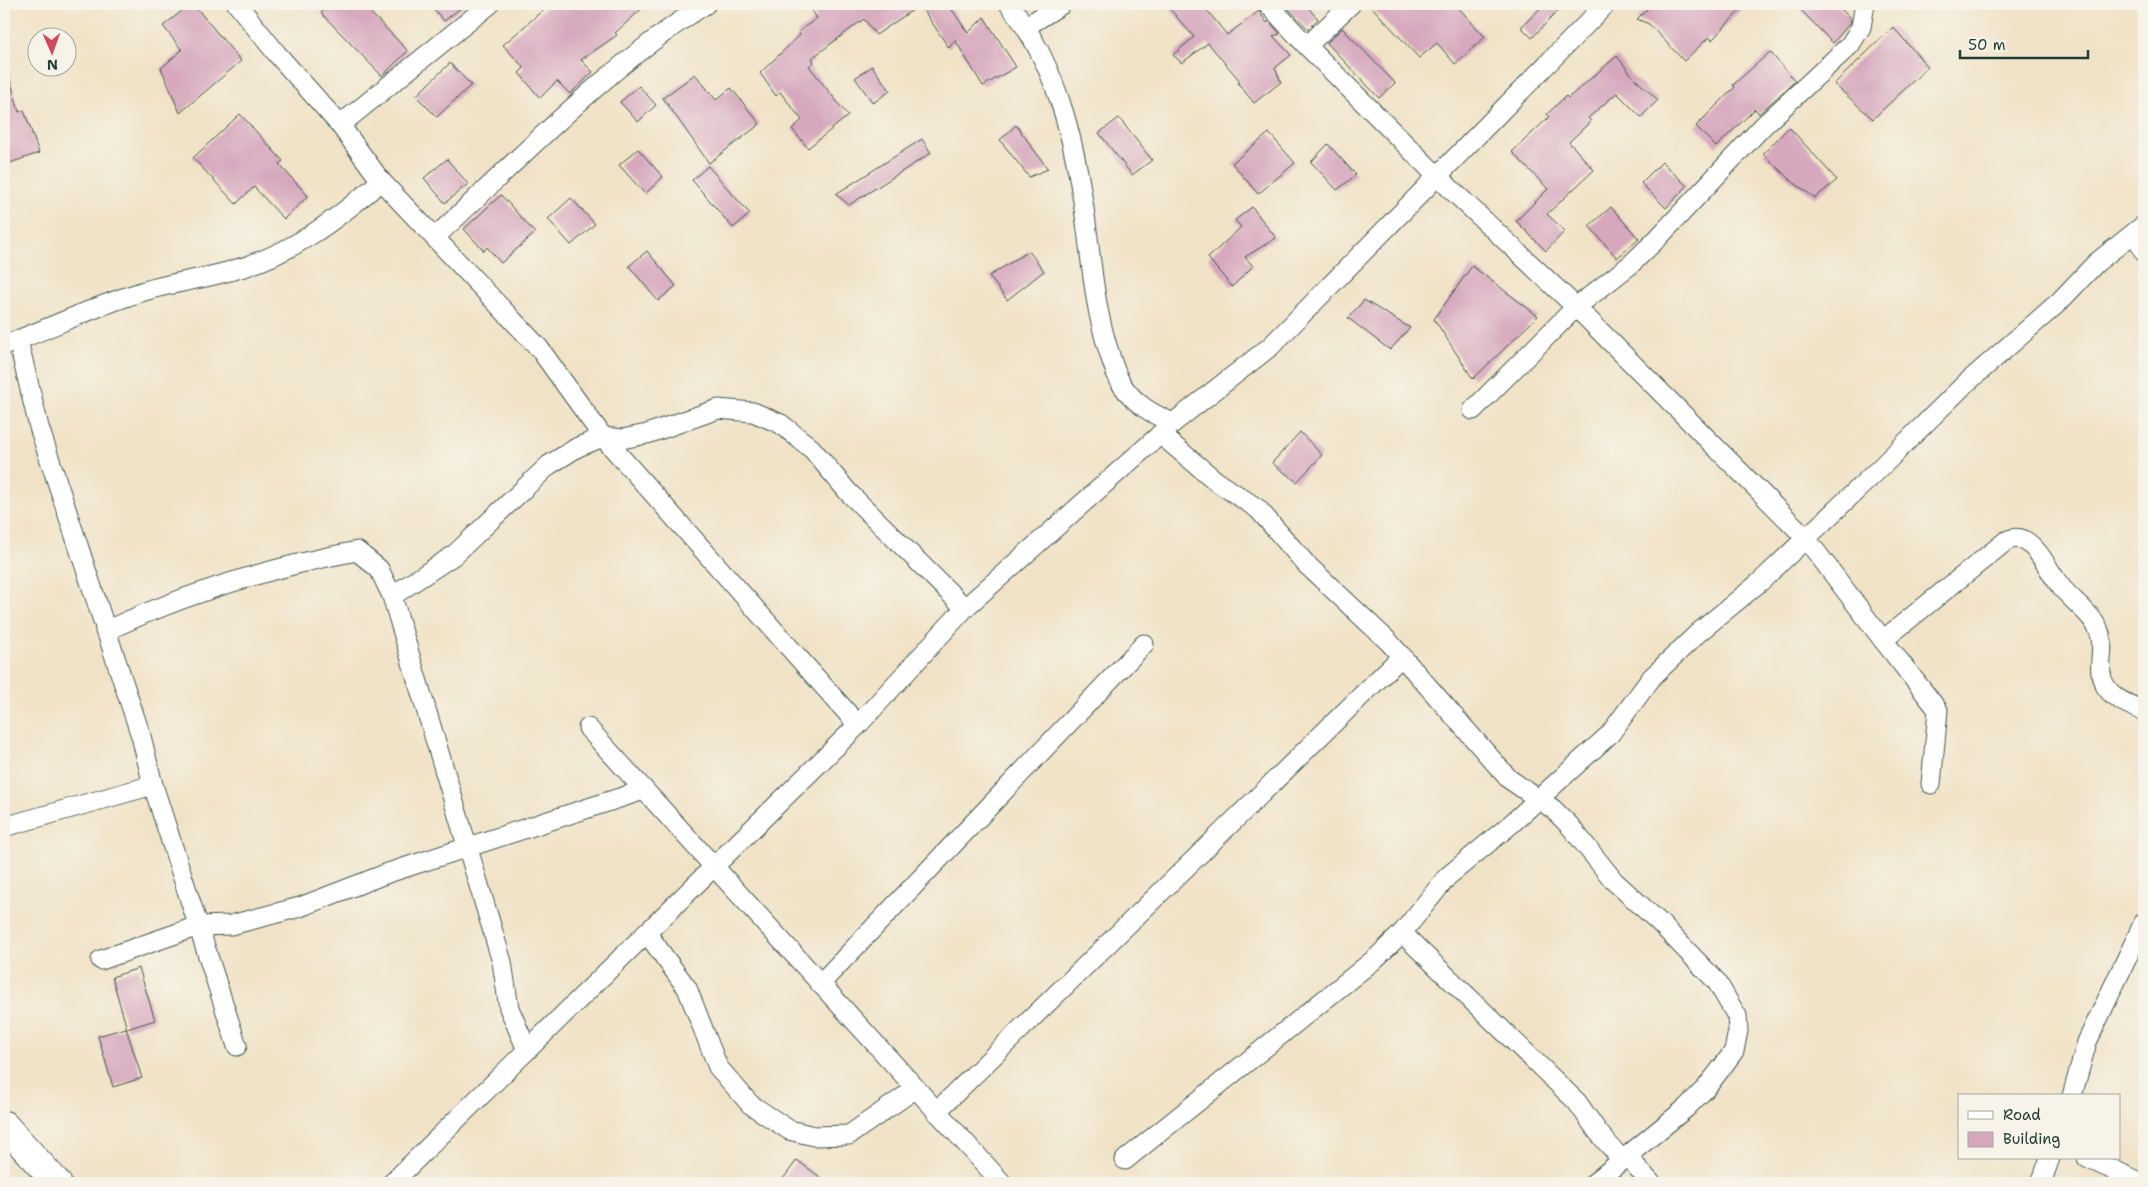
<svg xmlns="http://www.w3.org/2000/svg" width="2148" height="1187" font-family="'Shantell Sans',sans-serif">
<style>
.building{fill:#d6a7bd}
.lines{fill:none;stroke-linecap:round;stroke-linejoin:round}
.minor-casing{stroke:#3e564a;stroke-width:21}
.trunk-casing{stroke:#3e564a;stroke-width:30}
.minor{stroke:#fff;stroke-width:19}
.trunk{stroke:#fff;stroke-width:28}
</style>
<rect width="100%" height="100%" fill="#f7f3e8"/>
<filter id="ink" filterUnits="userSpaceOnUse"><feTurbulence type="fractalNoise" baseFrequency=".02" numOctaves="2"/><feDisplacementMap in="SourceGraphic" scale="10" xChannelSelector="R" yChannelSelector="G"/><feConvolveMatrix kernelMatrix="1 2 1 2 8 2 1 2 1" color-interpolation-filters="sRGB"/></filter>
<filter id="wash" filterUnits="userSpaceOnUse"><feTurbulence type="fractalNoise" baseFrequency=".0096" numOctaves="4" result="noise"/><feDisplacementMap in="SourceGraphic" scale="20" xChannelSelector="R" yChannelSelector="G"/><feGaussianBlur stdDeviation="1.12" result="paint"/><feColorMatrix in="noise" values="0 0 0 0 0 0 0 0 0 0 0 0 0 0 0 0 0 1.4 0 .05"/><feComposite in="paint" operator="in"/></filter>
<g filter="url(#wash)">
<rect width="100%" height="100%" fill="#f0e2c6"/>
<g id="blocks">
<g class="building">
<polygon points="191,4 193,4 241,61 180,113 161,68 182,50 163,26"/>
<polygon points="331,4 362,4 408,51 382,76 321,13"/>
<polygon points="430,4 466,4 444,21"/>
<polygon points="550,4 647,4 615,33 617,35 581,60 593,72 570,94 557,81 540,98 519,73 524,68 503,45"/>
<polygon points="807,4 948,4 968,33 984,17 1016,67 983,86 955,40 949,48 920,5 876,35 864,19 812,58 814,62 809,66 848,116 808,148 792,129 802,120 780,92 776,96 760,73 800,35 798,32 817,18"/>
<polygon points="1178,4 1202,4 1227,35 1259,11 1267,23 1269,21 1280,34 1273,36 1291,55 1275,68 1281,82 1254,103 1238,83 1240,81 1208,43 1182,63 1173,55 1194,37 1169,8"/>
<polygon points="1289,4 1305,4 1318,19 1308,29 1286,6"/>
<polygon points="1369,4 1455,4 1485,37 1455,64 1437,43 1419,58"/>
<polygon points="1545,4 1564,4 1532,38 1521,27"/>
<polygon points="1652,4 1746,4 1712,40 1709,37 1684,61 1649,24 1637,19"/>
<polygon points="1795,4 1836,4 1851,19 1850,23 1833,43"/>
<polygon points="1893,27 1928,67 1873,119 1834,84"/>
<polygon points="1342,28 1395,83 1379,98 1327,43"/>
<polygon points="1770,52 1795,81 1759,114 1755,109 1716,147 1696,126 1735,87 1733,85"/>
<polygon points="1617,56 1634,78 1658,100 1641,117 1617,93 1588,118 1591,121 1569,142 1594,170 1547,214 1565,231 1546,251 1516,221 1548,189 1512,152 1549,117 1547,114 1566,96 1568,98"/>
<polygon points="450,63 471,85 437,117 416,96"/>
<polygon points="872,66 890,91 873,103 855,78"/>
<polygon points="8,72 19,112 24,110 39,153 4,165 4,73"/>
<polygon points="695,74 716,100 731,88 760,124 709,163 663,98"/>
<polygon points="639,86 656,105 638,122 620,102"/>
<polygon points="240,114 283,161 279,164 308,196 284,219 254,187 236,204 193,158"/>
<polygon points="1119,118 1152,160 1132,175 1099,133"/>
<polygon points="1016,125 1048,169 1029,177 1000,140"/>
<polygon points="1789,127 1837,180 1815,198 1789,179 1763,154"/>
<polygon points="1269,133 1295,163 1258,194 1232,163"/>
<polygon points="922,139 931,153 849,205 836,194"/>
<polygon points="1328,144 1356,175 1337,190 1311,162"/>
<polygon points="638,149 663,177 645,194 619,165"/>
<polygon points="447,159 468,184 445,203 424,178"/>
<polygon points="1662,162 1687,186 1666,208 1641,183"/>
<polygon points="708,166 750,214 733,228 692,180"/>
<polygon points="501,195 535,233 501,263 487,247 484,251 464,229"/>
<polygon points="571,198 595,224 571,245 548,219"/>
<polygon points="1252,207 1276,238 1245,257 1253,266 1232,287 1208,258 1241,227 1235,220"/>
<polygon points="1611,207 1639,239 1617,258 1589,226"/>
<polygon points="647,251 676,286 658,301 629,266"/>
<polygon points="1029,251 1044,271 1007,300 989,276"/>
<polygon points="1472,266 1538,316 1473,379 1434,319"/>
<polygon points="1364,300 1410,328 1390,350 1348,318"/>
<polygon points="1300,432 1322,455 1297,482 1272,463"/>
<polygon points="139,968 155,1020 127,1029 112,977"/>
<polygon points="126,1028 142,1078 113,1087 98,1036"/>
<polygon points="797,1160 828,1183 780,1183"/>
</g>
</g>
</g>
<g filter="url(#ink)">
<use href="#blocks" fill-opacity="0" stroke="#3e564a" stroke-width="1"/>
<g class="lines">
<defs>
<g id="minor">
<polyline points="237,4 277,54 340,125 381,181 539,348 603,437 858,725"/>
<path d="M1009 4C1061 69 1078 156 1088 238 1093 278 1096 310 1108 349 1112 361 1115 374 1122 385 1135 404 1152 414 1173 423"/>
<polyline points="1268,4 1307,46 1438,177 1576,307 1805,537 1883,640 1938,710 1931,784"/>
<polyline points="1027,26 1062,4"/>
<polyline points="1307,46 1351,4"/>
<polyline points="340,125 490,4"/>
<polyline points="2135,232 2144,252"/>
<path d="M435 237C522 157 605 68 706 4"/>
<polyline points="18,340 39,427 141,736 153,785 237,1046"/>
<path d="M4 345C49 329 92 307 138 293 168 283 199 280 230 271 289 256 336 220 381 181"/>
<polyline points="1473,410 1576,307 1630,265 1657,239 1763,126 1850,45 1861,27 1865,4"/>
<polyline points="1160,434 1216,481 1258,509 1306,564 1389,642 1509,779 1553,809 1570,826 1614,881 1658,921 1717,982 1728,1001 1737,1016 1738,1031 1734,1051 1723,1066 1706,1088 1686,1108 1594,1183"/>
<polyline points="392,596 454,555 549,465 578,447 603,437 622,439 647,434 718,409 753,412 781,424 812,449 848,492 965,608"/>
<path d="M105 631C183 595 272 567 357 551L379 569 392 596 502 962 509 1008 527 1050"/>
<path d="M1883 640 2006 541C2012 538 2018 537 2024 540 2041 550 2050 574 2062 588 2074 602 2092 614 2099 631 2107 649 2094 669 2106 687 2115 700 2130 705 2144 711"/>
<polyline points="588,728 1002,1183"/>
<polyline points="4,827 153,785"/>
<polyline points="646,932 687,988 718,1067 750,1104 789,1130 814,1136 849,1135 915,1089"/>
<polyline points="1402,933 1577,1102 1598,1132 1622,1160"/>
<polyline points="101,960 198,926 231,925 300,907 388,873 644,790"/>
<polyline points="820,984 1144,644"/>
<polyline points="2072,1096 2087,1042 2144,922"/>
<polyline points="936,1112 1402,656"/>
<polyline points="1627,1156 1651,1183"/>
<polyline points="2087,1158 2142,1183"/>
<polyline points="1125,1160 1375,959 1402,933 1447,877 1510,825 1610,734 1652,677 1698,633 1760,582 1880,468 1963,386 2059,302 2096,263 2144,225"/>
<polyline points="392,1183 858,725 965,608 1173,423 1271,346 1606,4"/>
<polyline points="2041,1183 2050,1158"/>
</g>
<polyline id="trunk" points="4,1125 57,1183"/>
</defs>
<use href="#minor" class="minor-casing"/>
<use href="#trunk" class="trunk-casing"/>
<use href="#minor" class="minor"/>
<use href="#trunk" class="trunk"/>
</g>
</g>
<rect width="2148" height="1187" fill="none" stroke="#f7f3e8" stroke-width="20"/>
<rect x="1958" y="1094" width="162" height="65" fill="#f7f3e8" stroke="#a1aaa0"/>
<rect x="1968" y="1111" width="25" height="8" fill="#ffffff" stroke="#a1aaa0"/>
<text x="2003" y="1120" font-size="15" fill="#1f3d34">Road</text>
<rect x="1968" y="1132" width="25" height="15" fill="#d6a7bd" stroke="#a1aaa0"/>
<text x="2003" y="1144" font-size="15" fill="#1f3d34">Building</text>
<g transform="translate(52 52) rotate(178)"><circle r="24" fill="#f7f3e8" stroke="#a1aaa0"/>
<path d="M0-4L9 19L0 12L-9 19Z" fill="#d1495b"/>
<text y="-8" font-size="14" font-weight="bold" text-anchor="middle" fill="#1f3d34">N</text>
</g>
<path d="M1960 50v8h128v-8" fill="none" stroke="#1f3d34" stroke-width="2.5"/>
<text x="1968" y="50" font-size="15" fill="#1f3d34" stroke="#f7f3e8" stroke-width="4" paint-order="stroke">50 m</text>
</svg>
